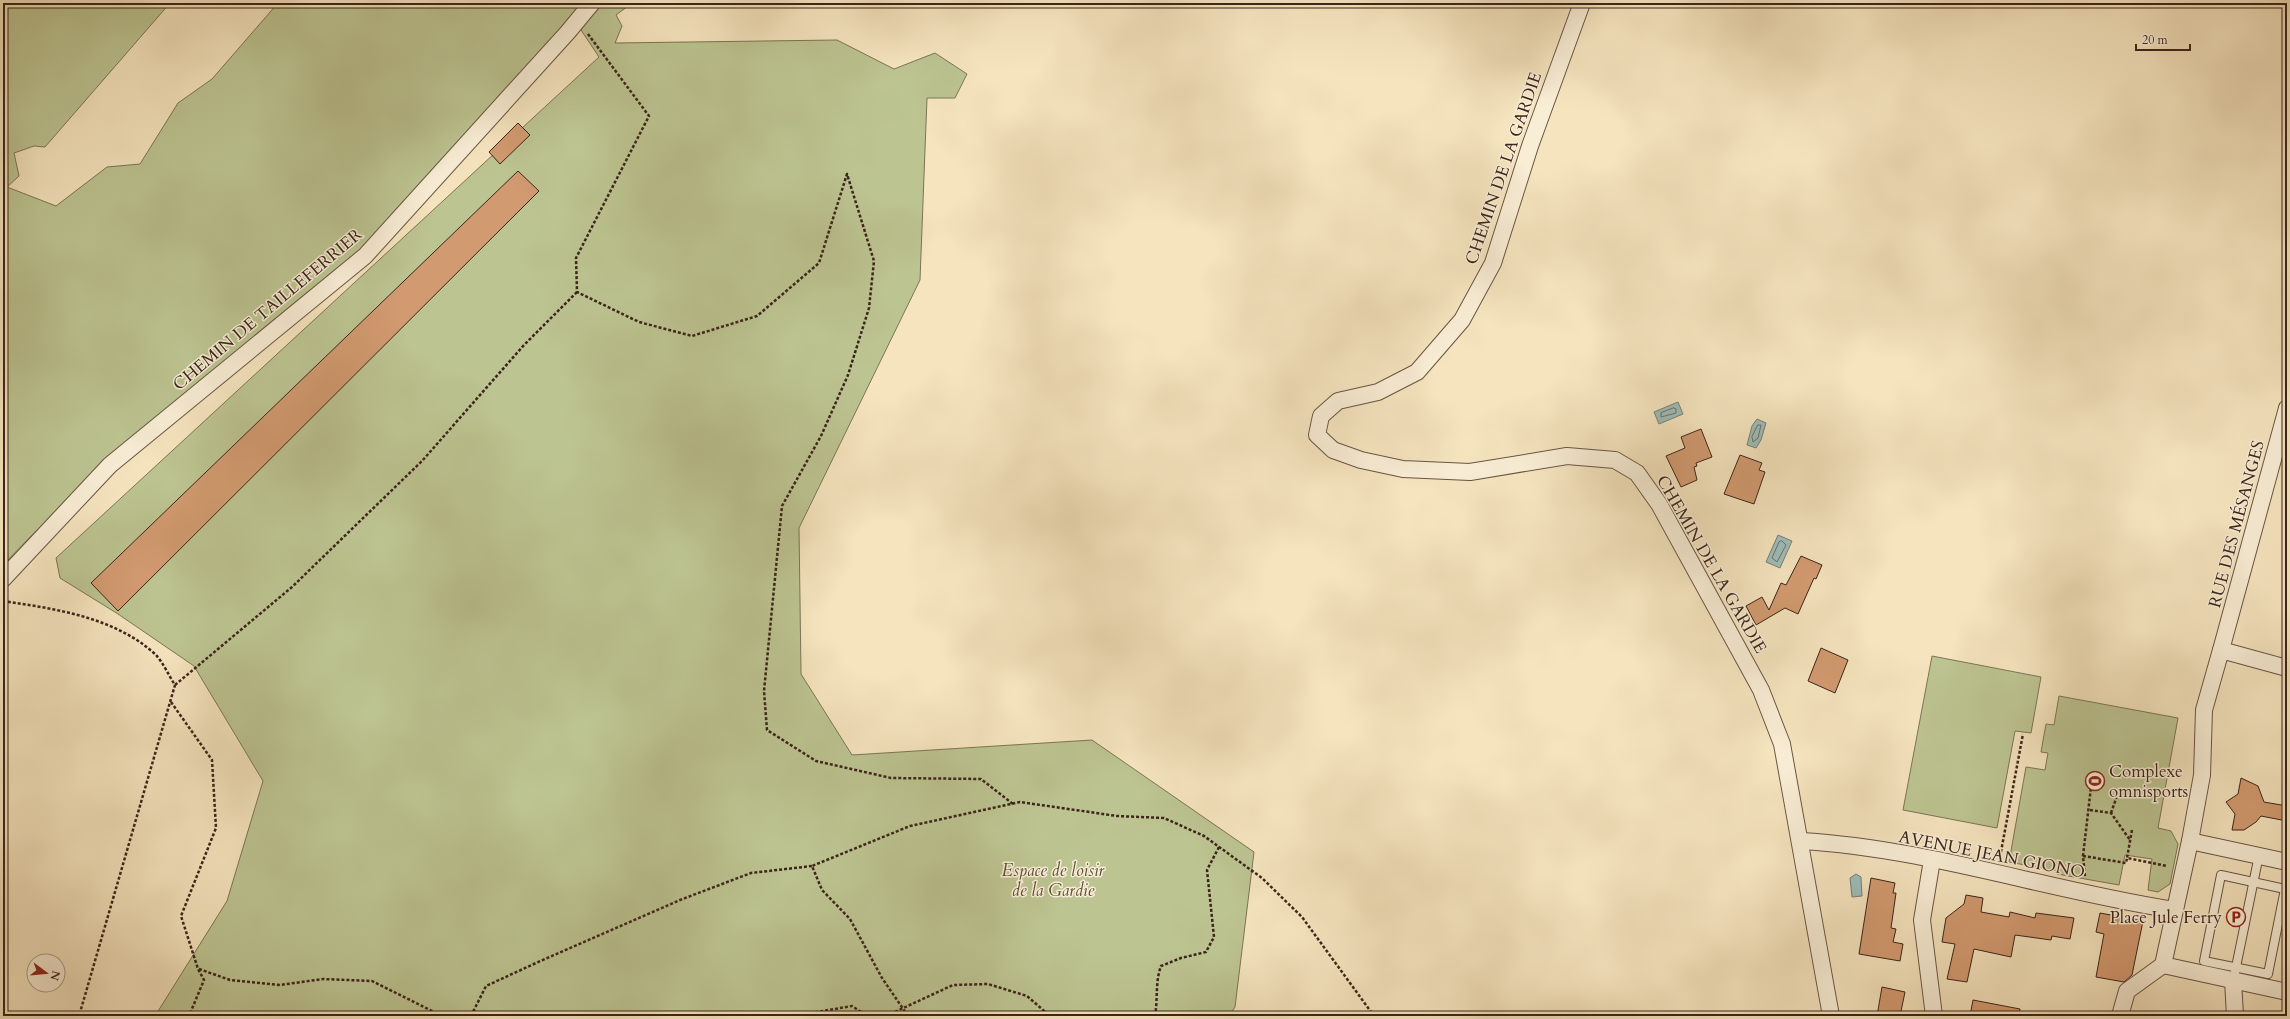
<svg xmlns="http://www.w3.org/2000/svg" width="2290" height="1019" font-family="Cardo,serif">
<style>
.green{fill:#bcc491;stroke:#7c7456}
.water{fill:#9ebdb9;stroke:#778079}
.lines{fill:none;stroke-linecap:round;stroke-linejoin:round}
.shore{stroke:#6d706a;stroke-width:1}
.building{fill:#d29a70;stroke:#3c241a}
.lane-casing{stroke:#6a5443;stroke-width:10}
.street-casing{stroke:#6a5443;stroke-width:18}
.path{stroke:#3c241a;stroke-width:2.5;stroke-dasharray:3 2;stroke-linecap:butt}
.lane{stroke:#f8edd5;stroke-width:8}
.street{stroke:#f8edd5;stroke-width:16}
.labels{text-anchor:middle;stroke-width:3;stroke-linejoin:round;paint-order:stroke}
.street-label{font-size:17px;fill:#3c241a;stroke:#f8edd5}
.poi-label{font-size:17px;fill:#3c241a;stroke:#f8edd5;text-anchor:start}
.park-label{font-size:17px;font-style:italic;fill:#5c4c38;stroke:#f8edd5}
</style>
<rect width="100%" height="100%" fill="#f5e4be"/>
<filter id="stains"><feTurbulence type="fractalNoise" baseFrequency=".005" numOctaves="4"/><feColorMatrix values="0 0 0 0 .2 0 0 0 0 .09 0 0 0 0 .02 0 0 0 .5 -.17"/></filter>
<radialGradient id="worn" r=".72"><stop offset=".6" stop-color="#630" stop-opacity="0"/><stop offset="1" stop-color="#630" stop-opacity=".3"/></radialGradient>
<g class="green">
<polygon points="3,3 170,3 45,147 34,146 14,153 19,176 7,187 56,206 107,167 140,164 178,103 212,79 278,3 632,3 616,15 622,26 615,43 837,40 894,69 935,53 967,74 955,98 927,98 920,280 799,528 801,674 852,755 1092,740 1254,852 1235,1007 1229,1016 155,1016 227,901 263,781 194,666 118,614 60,578 56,558 599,57 573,18 363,250 113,452 3,565"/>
<polygon points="1932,656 2041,677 2031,733 2015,731 1997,828 1903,810"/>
<polygon points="2059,696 2178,718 2158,828 2171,831 2178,844 2170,884 2158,892 2148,890 2152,859 2125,855 2119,885 2057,874 2057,871 2009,862 2026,767 2045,770 2048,753 2041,752 2046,724 2054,725"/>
</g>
<g class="water">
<polygon points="1678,402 1683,414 1659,424 1654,412"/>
<polygon points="1757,419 1766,423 1761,440 1756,448 1747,445 1752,426"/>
<polygon points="1778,535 1792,541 1780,568 1766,562"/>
<polygon points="1856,874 1861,877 1862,896 1852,897 1850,878"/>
</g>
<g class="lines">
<g class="shore">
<polygon points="1674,408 1676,409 1676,413 1661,417 1661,413"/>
<polygon points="1758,425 1761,425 1758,438 1753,442 1752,437"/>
<polygon points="1782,541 1786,545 1777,562 1772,558 1779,542"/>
</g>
</g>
<g class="building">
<polygon points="518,123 530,135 500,164 489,152"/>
<polygon points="518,171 539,191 118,611 91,583"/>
<polygon points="1701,429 1712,457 1696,463 1697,466 1694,467 1697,480 1681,487 1666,456 1685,448 1681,437"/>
<polygon points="1740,455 1762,463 1759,470 1765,472 1754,504 1724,494"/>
<polygon points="1801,556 1822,565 1816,579 1814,578 1798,614 1785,608 1756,625 1746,606 1762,597 1769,610 1781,583 1786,585"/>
<polygon points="1821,648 1848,660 1835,693 1808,681"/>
<polygon points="2241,778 2258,786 2264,802 2287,806 2287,821 2261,816 2256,822 2244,830 2232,830 2235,814 2226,802 2238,794"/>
<polygon points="1871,878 1895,883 1893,893 1896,893 1891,928 1896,929 1893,942 1903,944 1900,961 1859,954"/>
<polygon points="1966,895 1983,898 1981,912 2009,917 2010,912 2035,918 2036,913 2074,918 2070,939 2052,936 2051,940 2015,935 2011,957 1974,949 1967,982 1947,979 1955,944 1942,942 1946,918 1964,904"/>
<polygon points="2100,913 2143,921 2132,975 2124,982 2096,977 2104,934 2096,932"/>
<polygon points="1882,987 1905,992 1900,1016 1877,1016"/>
<polygon points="1973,1000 2020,1009 2019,1016 1970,1016"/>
</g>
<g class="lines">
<defs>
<g id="lane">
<polygon points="2221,875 2285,889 2268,974 2204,961"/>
<polyline points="2235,972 2259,855"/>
</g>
<g id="street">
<polyline points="1582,3 1530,146 1493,263 1462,320 1417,372 1378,392 1338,401 1321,416 1317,435 1333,450 1361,460 1403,469 1470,472 1567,456 1615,460 1637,473 1659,504 1761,690 1782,744 1831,1016"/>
<polyline points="3,579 110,465 365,256 568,32 592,3"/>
<polyline points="2221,650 2287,408"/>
<path d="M1801 841C1927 848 2050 891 2174 910"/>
<polyline points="2190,841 2202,775 2204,710 2221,650 2287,668"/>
<polyline points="1932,860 1922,920 1934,1016"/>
<polyline points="2287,862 2190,841 2163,965 2287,992"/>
<polyline points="2233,980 2235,1016"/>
<polyline points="2120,1016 2127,991 2163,965"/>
</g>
</defs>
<use href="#lane" class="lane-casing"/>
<use href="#street" class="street-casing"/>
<g class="path">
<polyline points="588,34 649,116 576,258 577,292 639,322 692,336 757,316 819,263 847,174 874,261 869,308 848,375 821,436 782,506 764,691 767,730 816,761 891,778 981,779 1013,804"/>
<path d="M3 601C56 609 114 617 155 654 163 662 169 676 175 685L79 1016"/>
<polyline points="175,685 292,587 422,461 524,345 577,292"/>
<polyline points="171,702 212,760 216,828 181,916 198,969 204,980 189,1016"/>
<polyline points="2090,810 2111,813 2130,840"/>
<polyline points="2111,813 2118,793"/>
<polyline points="2132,830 2127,858 2167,866"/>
<polyline points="2083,856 2126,863 2127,858"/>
<polyline points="2000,857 2023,734"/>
<polyline points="2085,876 2083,856 2091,787"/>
<polyline points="199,969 230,980 280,985 323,979 372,981 442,1016"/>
<polyline points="471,1016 486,986 536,963 680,900 751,873 812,866"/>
<polyline points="806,1016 817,1012 852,1006 867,1016"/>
<polyline points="886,1016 953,985 988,984 1027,996 1050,1016"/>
<polyline points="908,1016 882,978 850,919 822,890 812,866 910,826 1020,802 1117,816 1164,818 1204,836 1262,878 1302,917 1374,1016"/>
<path d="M1155 1016C1158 999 1155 982 1161 966L1181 958 1206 952 1214 937 1207 870 1219 847"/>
</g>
<use href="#lane" class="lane"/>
<use href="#street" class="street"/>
</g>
<defs>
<symbol id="stadium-ring" viewBox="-11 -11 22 22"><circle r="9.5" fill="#f8edd5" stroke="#8f2418" stroke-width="1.5"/><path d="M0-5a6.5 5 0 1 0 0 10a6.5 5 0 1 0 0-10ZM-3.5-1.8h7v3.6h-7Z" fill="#8f2418"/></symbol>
<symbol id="parking-ring" viewBox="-11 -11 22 22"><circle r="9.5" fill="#f8edd5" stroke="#8f2418" stroke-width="1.5"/><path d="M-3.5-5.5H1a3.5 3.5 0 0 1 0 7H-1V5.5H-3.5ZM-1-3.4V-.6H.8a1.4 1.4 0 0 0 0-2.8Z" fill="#8f2418"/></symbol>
</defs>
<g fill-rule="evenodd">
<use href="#stadium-ring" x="2084" y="770" width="22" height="22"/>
<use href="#parking-ring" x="2225" y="906" width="22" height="22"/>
</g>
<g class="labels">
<g class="street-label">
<text transform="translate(1503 168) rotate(-71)" y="6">CHEMIN DE LA GARDIE</text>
<text transform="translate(267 309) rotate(-40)" y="6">CHEMIN DE TAILLEFERRIER</text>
<text transform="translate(2236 524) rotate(-75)" y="6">RUE DES MÉSANGES</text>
<text transform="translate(1712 564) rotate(60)" y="6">CHEMIN DE LA GARDIE</text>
<text transform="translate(1992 854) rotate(11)" y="6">AVENUE JEAN GIONO</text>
</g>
<g class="poi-label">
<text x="2109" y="777">Complexe<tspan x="2109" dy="20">omnisports</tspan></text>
<text x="2222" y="923" text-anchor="end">Place Jule Ferry</text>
</g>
<g class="park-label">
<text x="1053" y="876">Espace de loisir<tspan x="1053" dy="20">de la Gardie</tspan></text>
</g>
</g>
<rect width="2290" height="1019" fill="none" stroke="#f5e4be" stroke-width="16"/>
<rect x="4" y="4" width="2282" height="1011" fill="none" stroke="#3c241a" stroke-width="2"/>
<rect x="8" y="8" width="2274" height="1003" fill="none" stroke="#3c241a"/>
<g transform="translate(46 973) rotate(106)"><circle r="19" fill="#f8edd5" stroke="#ad9d8a"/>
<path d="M0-3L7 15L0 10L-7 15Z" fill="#8f2418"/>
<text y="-6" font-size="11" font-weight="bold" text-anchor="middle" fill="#3c241a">N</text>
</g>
<path d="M2136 44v6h54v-6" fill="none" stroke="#3c241a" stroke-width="2"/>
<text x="2142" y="44" font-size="12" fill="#3c241a" stroke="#f8edd5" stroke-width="3" paint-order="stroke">20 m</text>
<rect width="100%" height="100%" filter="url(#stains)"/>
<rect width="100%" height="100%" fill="url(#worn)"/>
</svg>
